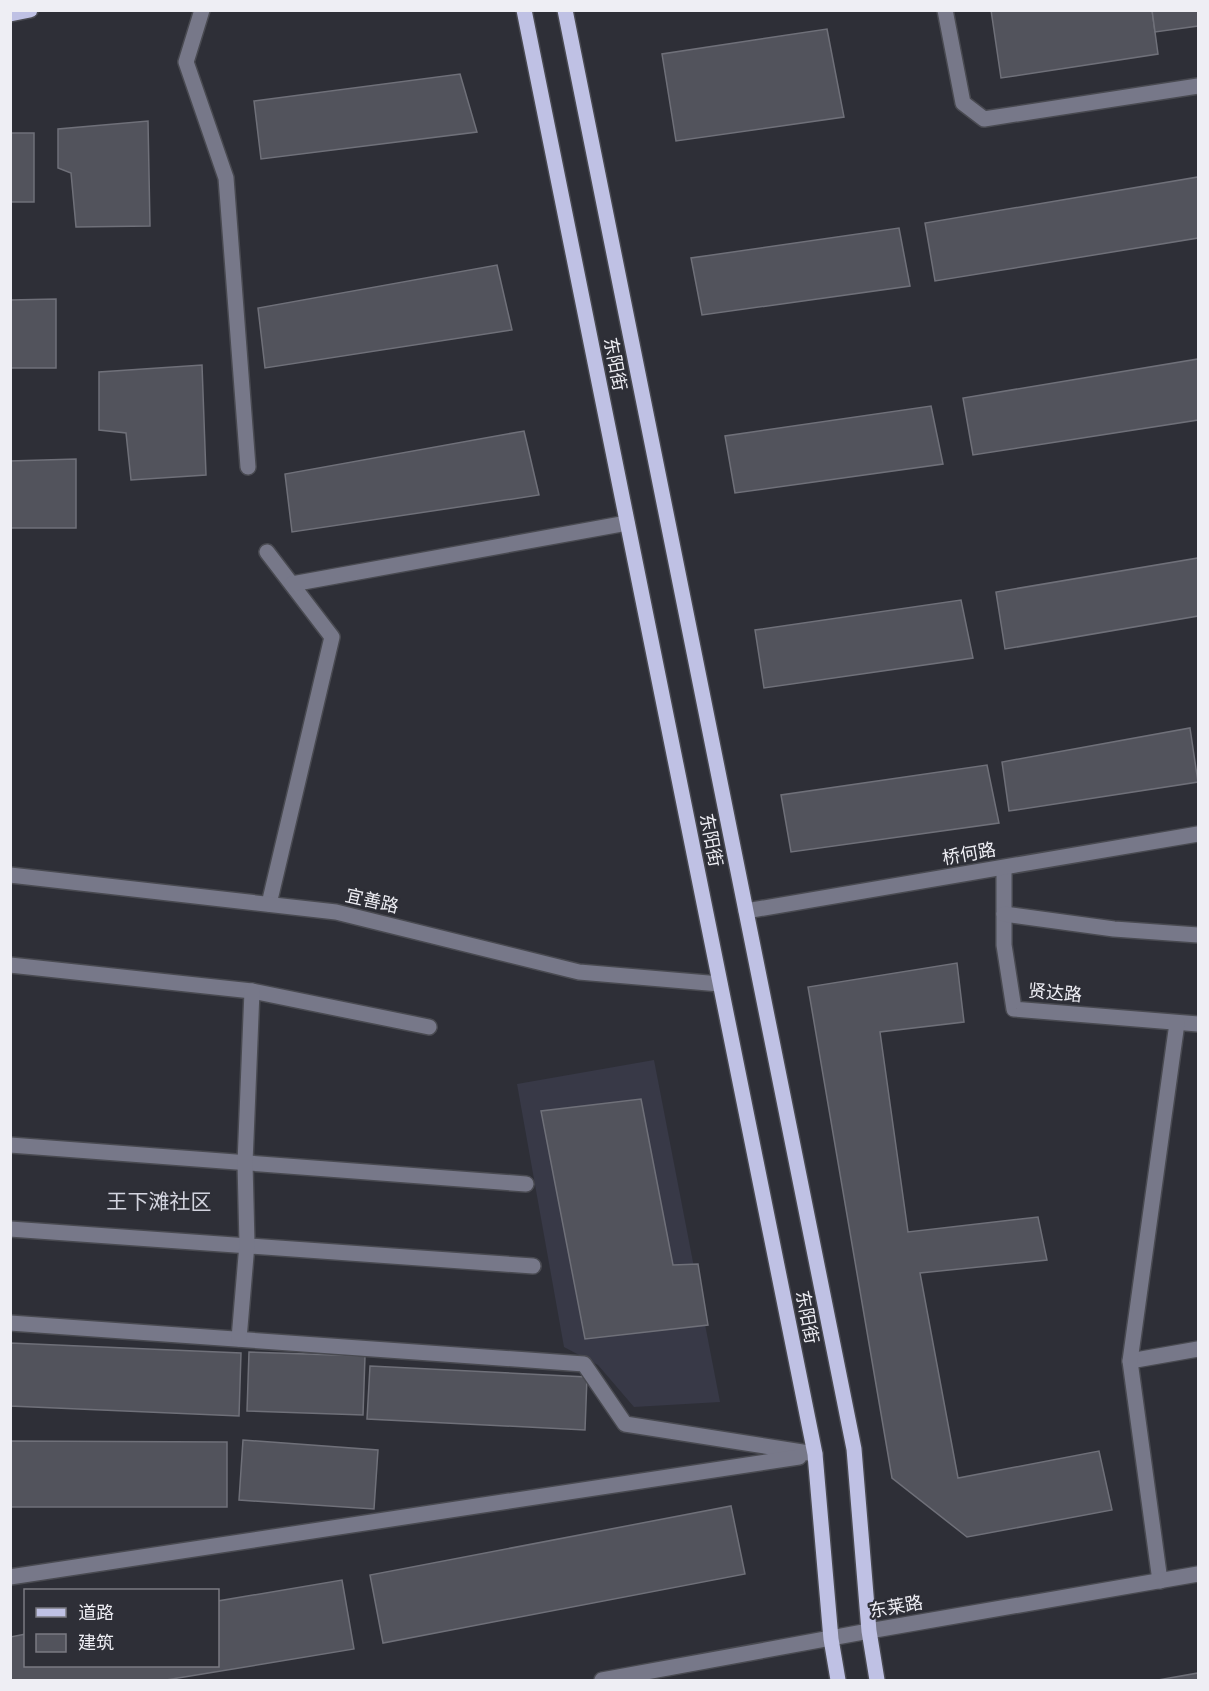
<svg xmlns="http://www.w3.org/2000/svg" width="1209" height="1691" font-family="Poppins,'Noto Sans SC',sans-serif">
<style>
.built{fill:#383947}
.building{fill:#52535c;stroke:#6f7079;stroke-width:1.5}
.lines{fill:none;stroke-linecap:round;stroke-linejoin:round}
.minor-casing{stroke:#494a51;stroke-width:18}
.major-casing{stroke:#494a51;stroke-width:18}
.minor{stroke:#777889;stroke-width:15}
.major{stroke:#bfc1e4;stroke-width:15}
.labels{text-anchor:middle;stroke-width:4.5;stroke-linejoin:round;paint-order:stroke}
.street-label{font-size:18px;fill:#eeeef4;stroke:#2e2f37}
.quarter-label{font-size:21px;fill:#d3d4df;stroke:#2e2f37}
</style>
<rect width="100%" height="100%" fill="#2e2f37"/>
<polygon class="built" points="654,1060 720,1402 634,1407 598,1365 564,1347 517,1084"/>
<g class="building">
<polygon points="991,10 1152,10 1158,54 1001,78"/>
<polygon points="1152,10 1198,10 1198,26 1155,32"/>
<polygon points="827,29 844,117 676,141 662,54"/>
<polygon points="460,74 477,132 261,159 254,101"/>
<polygon points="148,121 150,226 76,227 71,173 58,168 58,129"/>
<rect x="10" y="133" width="24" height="69"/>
<polygon points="1198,177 1198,238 935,281 925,223"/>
<polygon points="899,228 910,286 702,315 691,258"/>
<polygon points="497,265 512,330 265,368 258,308"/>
<polygon points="56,299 56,368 10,368 10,300"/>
<polygon points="1198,359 1198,420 973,455 963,398"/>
<polygon points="202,365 206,475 131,480 126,433 99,430 99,372"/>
<polygon points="931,406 943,464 735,493 725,436"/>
<polygon points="524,431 539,495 292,532 285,474"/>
<polygon points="76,459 76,528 10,528 10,461"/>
<polygon points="1198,558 1198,616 1005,649 996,592"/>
<polygon points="961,600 973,658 764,688 755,630"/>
<polygon points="1190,728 1198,782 1009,811 1002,762"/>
<polygon points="987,765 999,823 791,852 781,795"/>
<polygon points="957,963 964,1022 880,1032 908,1232 1038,1217 1047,1260 920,1273 958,1478 1099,1451 1112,1510 967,1537 892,1478 808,987"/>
<polygon points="641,1099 673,1265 698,1264 708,1325 585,1339 541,1111"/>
<polygon points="10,1343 241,1353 239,1416 10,1406"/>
<polygon points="249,1352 365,1356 363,1415 247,1411"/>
<polygon points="370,1366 587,1377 585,1430 367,1419"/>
<polygon points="243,1440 378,1450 374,1509 239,1500"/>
<polygon points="10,1441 227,1442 227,1507 10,1507"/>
<polygon points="731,1506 745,1574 383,1643 370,1575"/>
<polygon points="342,1580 354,1649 166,1680 10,1680 10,1637 26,1634 26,1666 218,1666 218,1601"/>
<polygon points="1198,1673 1198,1680 1158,1680"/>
</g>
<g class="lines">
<defs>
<g id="minor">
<polyline points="202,10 186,62 226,178 248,467"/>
<polyline points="945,10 963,103 984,119 1198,86"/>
<polyline points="267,552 332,637 269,904"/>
<polyline points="292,584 627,523"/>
<polyline points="1004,868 1004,945 1014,1009 1198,1024"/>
<polyline points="10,875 336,912 579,972 720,984"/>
<polyline points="746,911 1198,834"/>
<polyline points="1004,914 1114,929 1198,935"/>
<polyline points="10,965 252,991 429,1027"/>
<polyline points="10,1145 526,1184"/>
<polyline points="10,1229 533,1266"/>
<polyline points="10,1323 584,1364 625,1424 815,1454"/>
<polyline points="239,1339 247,1244 245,1163 252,991"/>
<polyline points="1130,1361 1198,1349"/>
<polyline points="10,1577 799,1457"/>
<polyline points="1160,1581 1130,1361 1177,1023"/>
<polyline points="602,1680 869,1631 1198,1574"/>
</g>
<g id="major">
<polyline points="524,10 815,1454 831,1639 838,1680"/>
<polyline points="565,10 854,1449 869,1631 877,1680"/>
<polyline points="10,14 30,10"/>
</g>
</defs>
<use href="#minor" class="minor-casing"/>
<use href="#major" class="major-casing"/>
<use href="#minor" class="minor"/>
<use href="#major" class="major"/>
</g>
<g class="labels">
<g class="street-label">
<text transform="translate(615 364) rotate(79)" y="6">东阳街</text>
<text transform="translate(711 840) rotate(79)" y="6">东阳街</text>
<text transform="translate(969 854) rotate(-10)" y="6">桥何路</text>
<text transform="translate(372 901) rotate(13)" y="6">宜善路</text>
<text transform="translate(1055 993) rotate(5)" y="6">贤达路</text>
<text transform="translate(807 1317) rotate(79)" y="6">东阳街</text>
<text transform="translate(896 1607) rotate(-10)" y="6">东莱路</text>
</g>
<g class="quarter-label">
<text x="159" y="1209">王下滩社区</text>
</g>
</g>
<rect width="1209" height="1691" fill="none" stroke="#eeeef4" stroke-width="24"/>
<rect x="24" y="1589" width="195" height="78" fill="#2e2f37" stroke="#7b7b83" stroke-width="1.5"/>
<rect x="36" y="1608" width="30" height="9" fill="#bfc1e4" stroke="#7b7b83" stroke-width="1.5"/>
<text x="78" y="1619" font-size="18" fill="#eeeef4">道路</text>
<rect x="36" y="1634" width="30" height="18" fill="#52535c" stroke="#7b7b83" stroke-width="1.5"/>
<text x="78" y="1649" font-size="18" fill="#eeeef4">建筑</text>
</svg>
